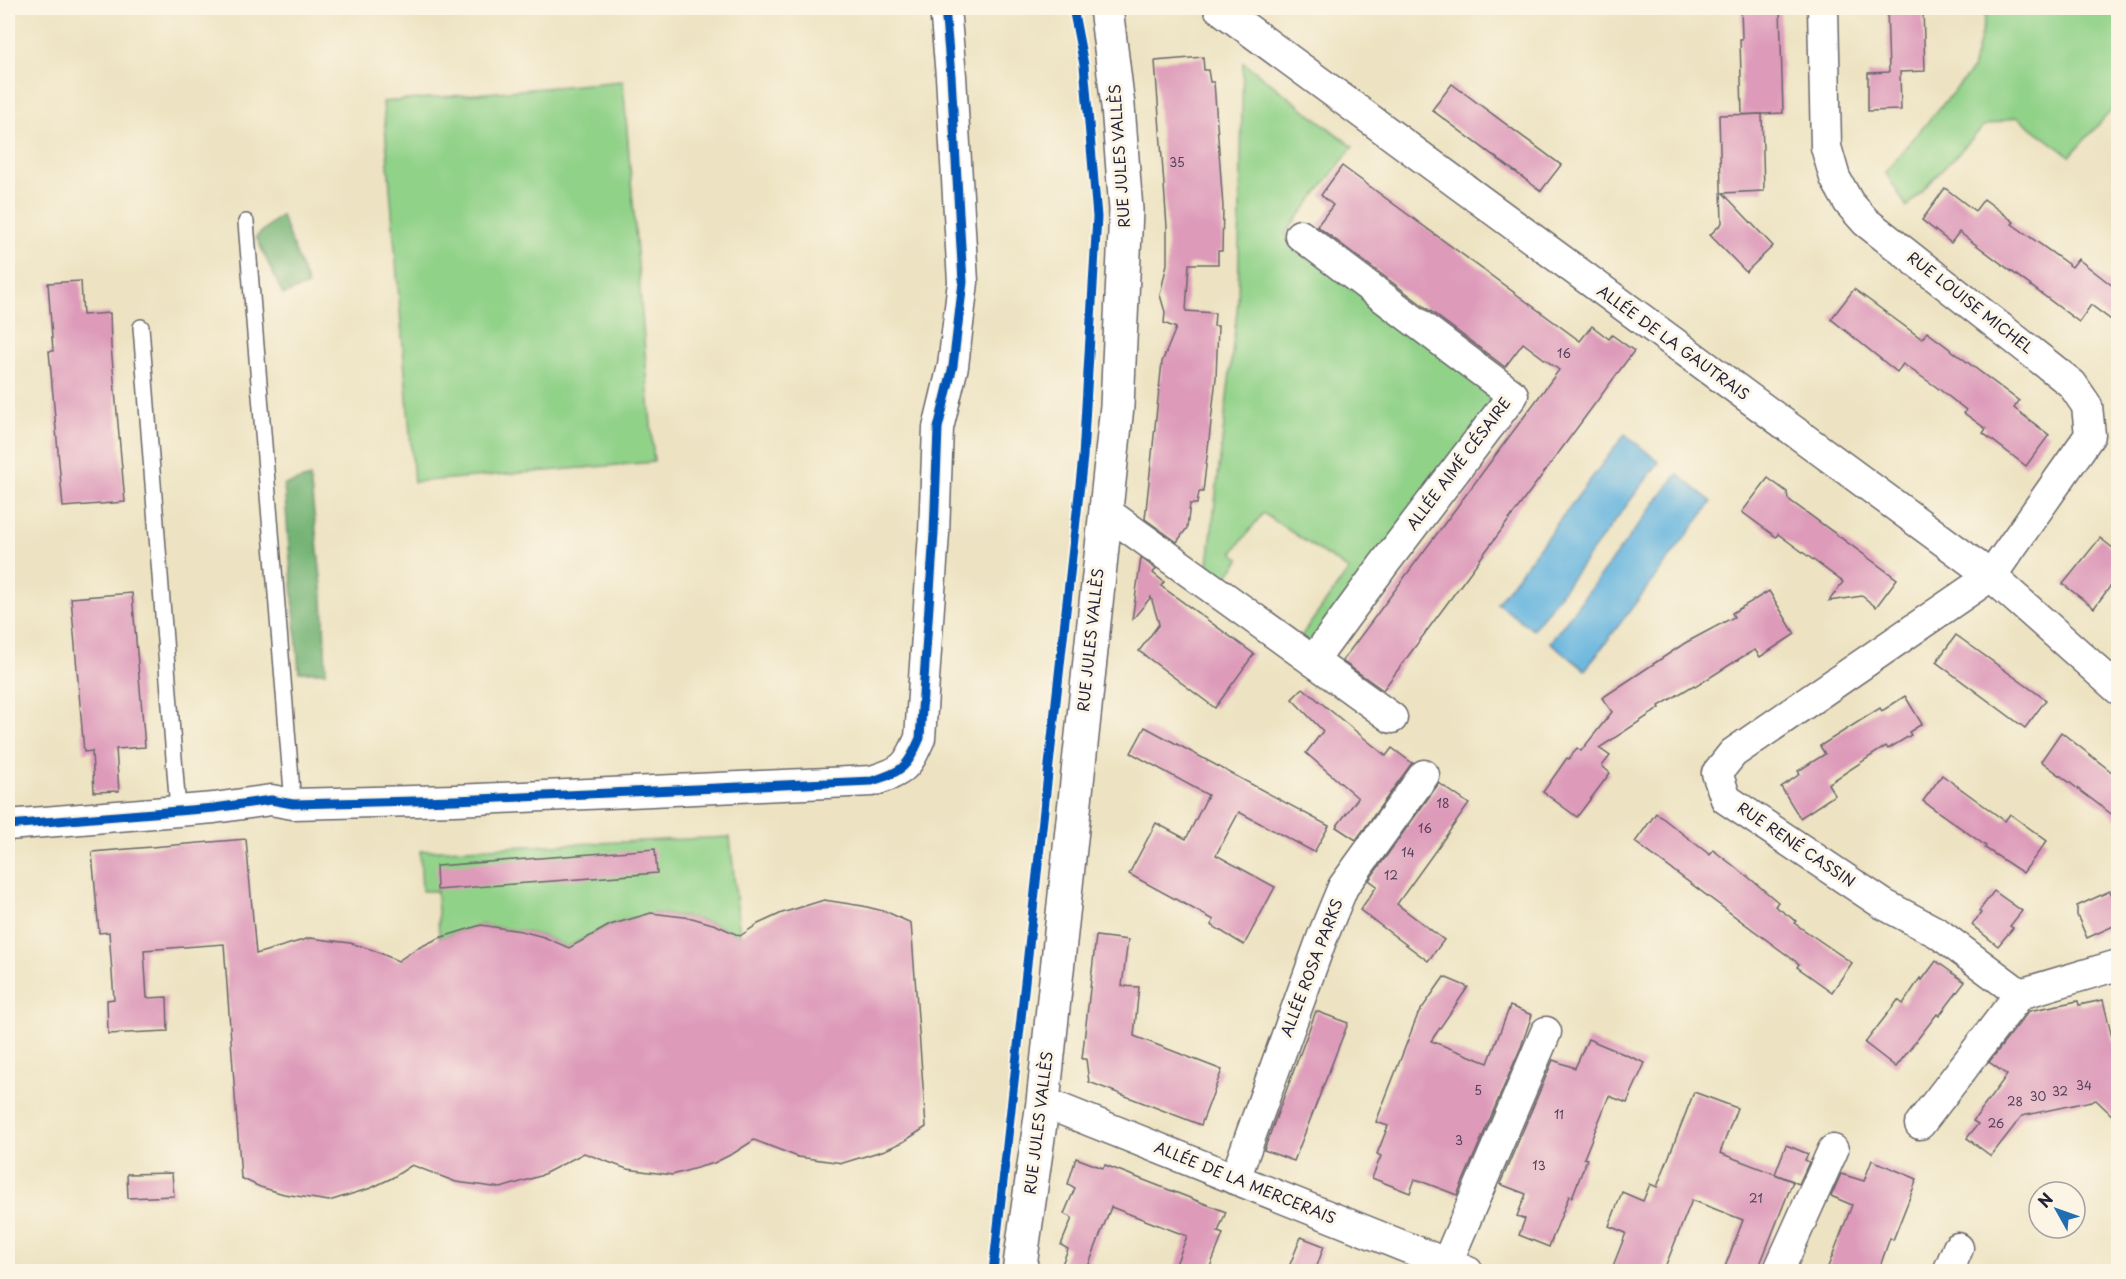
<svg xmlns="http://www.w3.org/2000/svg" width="2126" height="1279" font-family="'Playpen Sans',sans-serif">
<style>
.green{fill:#91d289;stroke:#5a7a62;stroke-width:1.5}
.forest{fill:#74b475;stroke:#4b6b58;stroke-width:1.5}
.water{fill:#63b4de;stroke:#426b8c;stroke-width:1.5}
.building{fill:#dd9ab9}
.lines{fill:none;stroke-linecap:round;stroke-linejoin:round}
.service-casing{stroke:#69666a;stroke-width:18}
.minor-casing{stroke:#69666a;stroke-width:33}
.tertiary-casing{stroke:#69666a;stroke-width:36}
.service{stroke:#fff;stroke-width:15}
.minor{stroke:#fff;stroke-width:30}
.tertiary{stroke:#fff;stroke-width:33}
.cycleway-casing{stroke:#fcf5e5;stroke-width:13}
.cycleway{stroke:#0057b8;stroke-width:9}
.labels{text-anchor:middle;stroke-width:6;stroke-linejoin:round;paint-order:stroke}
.number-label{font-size:12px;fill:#51405a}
.street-label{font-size:15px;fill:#22223b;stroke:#fcf5e5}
</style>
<rect width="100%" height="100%" fill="#fcf5e5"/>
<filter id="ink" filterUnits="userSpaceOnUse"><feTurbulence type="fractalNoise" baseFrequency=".0167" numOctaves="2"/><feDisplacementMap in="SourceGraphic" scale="12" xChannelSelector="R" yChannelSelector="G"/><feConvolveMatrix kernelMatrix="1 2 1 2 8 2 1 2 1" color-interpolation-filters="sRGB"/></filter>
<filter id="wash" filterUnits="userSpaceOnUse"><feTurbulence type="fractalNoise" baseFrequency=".008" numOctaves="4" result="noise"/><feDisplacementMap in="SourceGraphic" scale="24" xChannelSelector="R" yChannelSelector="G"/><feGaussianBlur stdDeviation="1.35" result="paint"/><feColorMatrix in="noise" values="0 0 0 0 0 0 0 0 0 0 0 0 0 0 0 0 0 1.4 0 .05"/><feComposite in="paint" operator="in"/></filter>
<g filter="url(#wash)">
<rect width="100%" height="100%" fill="#ede3c2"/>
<g class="green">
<polygon points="1984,8 2118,8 2118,103 2070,156 2017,117 1984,126 1907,207 1885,172 1972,70 1985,18"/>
<polygon points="1243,62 1353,147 1285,234 1500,398 1315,647 1301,636 1349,570 1263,513 1233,552 1240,559 1223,582 1207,573 1238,302"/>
<polygon points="623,81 654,462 414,482 383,102"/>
<polygon points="730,837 740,936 716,925 692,918 653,913 610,925 567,947 545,937 521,931 481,925 439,938 437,891 422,891 420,851"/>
</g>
<g class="forest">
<polygon points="281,215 308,285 283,295 256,237"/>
<polygon points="310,477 323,596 326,672 299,672 284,485"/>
</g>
<g class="water">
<polygon points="1625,434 1659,462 1533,630 1497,603"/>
<polygon points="1677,474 1712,502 1585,670 1550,642"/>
</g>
<g id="blocks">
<g class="building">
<polygon points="1741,8 1780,8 1783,113 1742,115 1740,39 1742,39"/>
<polygon points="1887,8 1923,8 1925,71 1900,72 1901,110 1868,111 1868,73 1889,72"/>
<polygon points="1203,57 1204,70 1208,70 1210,82 1214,82 1223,207 1222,251 1218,251 1218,264 1189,264 1186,311 1215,313 1214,326 1218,326 1216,378 1203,492 1199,492 1197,504 1190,504 1187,528 1177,542 1145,519 1162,362 1176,328 1164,323 1165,312 1160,295 1167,264 1167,227 1155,61"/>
<polygon points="1452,84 1561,165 1541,191 1432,110"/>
<polygon points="1762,114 1764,191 1723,193 1773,246 1746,272 1710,235 1722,223 1719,115"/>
<polygon points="1342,166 1580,341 1592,326 1609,339 1612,335 1634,351 1383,690 1342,661 1559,370 1523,343 1505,367 1317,226 1333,205 1321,195"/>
<polygon points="1945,188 1975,211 1984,199 2014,222 2012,224 2072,267 2078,259 2118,290 2118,325 2091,305 2079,322 1959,232 1951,243 1922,220"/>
<polygon points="81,281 83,315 110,313 111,346 125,502 63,507 49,351 53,351 48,283"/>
<polygon points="1854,289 1922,339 1927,332 2019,401 2014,408 2049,435 2026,466 1983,433 1986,429 1964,413 1966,410 1935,386 1903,364 1897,372 1831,319"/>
<polygon points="1768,478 1787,492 1788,499 1897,579 1876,607 1862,596 1829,601 1843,582 1778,534 1776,537 1742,512"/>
<polygon points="2100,538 2118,552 2118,576 2094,608 2063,584"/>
<polygon points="1141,558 1156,569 1153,573 1164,582 1161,586 1254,654 1215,708 1139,651 1159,624 1151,597 1132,620"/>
<polygon points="1769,591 1795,634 1760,657 1755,650 1742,657 1695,687 1694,685 1659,706 1660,708 1599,748 1610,756 1602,766 1610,773 1577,817 1543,792 1567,758 1569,759 1577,748 1581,751 1612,712 1602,698 1685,643 1734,617 1732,613"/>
<polygon points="132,593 145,747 116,749 119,791 94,792 92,751 84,752 71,598"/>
<polygon points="1956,635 2046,700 2025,728 1936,662"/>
<polygon points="1303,688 1386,756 1392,748 1412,763 1356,840 1336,827 1358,798 1306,753 1323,731 1292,699"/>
<polygon points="1905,696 1922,724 1909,732 1911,735 1888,749 1886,746 1828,784 1835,795 1800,818 1781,787 1800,774 1798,771 1825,754 1820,746 1880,708 1882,711"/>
<polygon points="1145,727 1329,826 1314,852 1239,812 1216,855 1275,887 1244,945 1211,925 1214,920 1129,874 1156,823 1186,839 1208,795 1131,753"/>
<polygon points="2061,732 2118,777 2118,819 2041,761"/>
<polygon points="1942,775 2005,821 2010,814 2047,841 2023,873 1985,848 1986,846 1923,801"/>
<polygon points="1439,783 1469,804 1397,904 1444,940 1428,961 1360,910 1377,886 1369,880"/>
<polygon points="1656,813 1710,855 1713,850 1747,876 1778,902 1775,906 1796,921 1794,923 1852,963 1832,992 1797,967 1799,964 1635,842"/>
<polygon points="246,839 256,954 310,938 350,943 373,950 398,961 416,949 439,938 481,925 521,931 544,937 569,948 610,925 651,913 692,918 716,925 740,936 758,924 782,913 824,900 863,906 887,912 911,923 926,1127 903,1142 885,1150 843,1163 798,1157 754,1140 734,1153 714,1163 672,1175 627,1169 584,1153 540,1176 501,1188 456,1182 412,1165 392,1178 371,1188 329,1201 284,1194 260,1187 241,1178 224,944 144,950 147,998 167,997 168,1031 108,1034 107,1000 114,999 109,932 99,933 92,852"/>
<polygon points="655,849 657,873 437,890 436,866"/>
<polygon points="1994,891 2022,911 2010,926 2013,928 1998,946 1972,925 1981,913 1979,911"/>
<polygon points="2110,891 2118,908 2118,924 2087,938 2077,915 2077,906"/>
<polygon points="1096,936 1128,940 1122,986 1139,987 1134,1036 1222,1070 1201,1125 1089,1082 1086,1059 1082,1059"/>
<polygon points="1936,961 1965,982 1939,1016 1937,1014 1896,1067 1865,1043 1898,1000 1903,1004 1920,978 1922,980"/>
<polygon points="1444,977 1468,987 1431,1041 1488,1063 1510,1006 1532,1015 1521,1047 1457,1195 1415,1179 1410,1193 1372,1178 1381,1156 1377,1154 1388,1126 1376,1122 1418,1014"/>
<polygon points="2103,1000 2118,1062 2118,1121 2096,1100 2022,1116 1991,1156 1967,1138 1978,1124 1973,1121 2007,1075 1989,1062 2029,1011 2078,1001 2079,1005"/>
<polygon points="1316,1011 1348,1023 1294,1161 1264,1150"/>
<polygon points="1588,1039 1645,1063 1627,1103 1609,1096 1584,1158 1587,1159 1572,1197 1569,1196 1549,1247 1519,1235 1525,1219 1517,1216 1526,1194 1500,1184 1553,1060 1575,1068"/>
<polygon points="1694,1092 1737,1108 1720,1153 1793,1181 1757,1272 1723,1272 1743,1220 1692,1200 1663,1272 1628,1272 1613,1266 1626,1233 1609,1226 1622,1192 1643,1201 1650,1184 1657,1187"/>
<polygon points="1786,1145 1808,1154 1805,1160 1809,1162 1799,1184 1775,1174"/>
<polygon points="1076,1158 1103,1168 1105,1165 1226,1212 1218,1232 1223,1234 1208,1272 1173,1272 1187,1236 1111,1207 1086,1272 1059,1272 1068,1249 1061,1245 1072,1218 1064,1214 1075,1188 1068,1184"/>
<polygon points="1872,1160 1917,1179 1893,1240 1890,1238 1878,1272 1826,1272 1852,1205 1831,1196 1841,1174 1864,1181"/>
<polygon points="172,1173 174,1196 128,1198 127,1174"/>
<polygon points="1301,1237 1324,1246 1315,1272 1287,1272"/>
</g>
</g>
</g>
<g filter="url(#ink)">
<use href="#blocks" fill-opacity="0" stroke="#69666a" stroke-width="1.5"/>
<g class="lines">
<defs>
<g id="service">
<polyline points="246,222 293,804"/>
<polyline points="141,327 178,810"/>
</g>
<g id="minor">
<polyline points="1219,8 1991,576 2118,689"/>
<polyline points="1823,8 1826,147 1835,178 1849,203 1866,222 2072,384 2087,406 2090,435 1991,576 1733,753 1717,773 1726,799 1883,904 1938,933 2020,994 2118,965"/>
<polyline points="1300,235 1513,395 1384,564 1313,661"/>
<polyline points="1105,511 1392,718"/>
<path d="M8 825 214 808 271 800 293 804 455 800 872 781C903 771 907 768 920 738L934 533 938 428 953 366 963 282 951 76 945 8"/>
<polyline points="1043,1102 1468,1272"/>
<polyline points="1920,1124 2020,994"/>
<polyline points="1235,1179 1322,938 1343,887 1424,775"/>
<polyline points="1443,1272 1546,1032"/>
<polyline points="1778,1272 1833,1150"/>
<polyline points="1948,1272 1958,1248"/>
</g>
<polyline id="tertiary" points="1019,1272 1043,1102 1117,406 1126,210 1118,106 1106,8"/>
</defs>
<use href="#service" class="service-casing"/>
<use href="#minor" class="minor-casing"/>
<use href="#tertiary" class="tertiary-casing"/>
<use href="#service" class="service"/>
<use href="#minor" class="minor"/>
<use href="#tertiary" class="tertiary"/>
<defs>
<g id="cycleway">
<path d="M8 825 214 808 271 800 293 804 455 800 872 781C903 771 907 768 920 738L934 533 938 428 953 366 963 282 951 76 945 8"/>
<polyline points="993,1272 1083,457 1097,217 1084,65 1073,8"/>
</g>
</defs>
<use href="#cycleway" class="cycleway-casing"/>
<use href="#cycleway" class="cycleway"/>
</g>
</g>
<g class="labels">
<g class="number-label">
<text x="1177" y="167">35</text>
<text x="1564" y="358">16</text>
<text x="1443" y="808">18</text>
<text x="1425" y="833">16</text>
<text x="1408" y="857">14</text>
<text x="1391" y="880">12</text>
<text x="2084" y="1090">34</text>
<text x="1478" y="1095">5</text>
<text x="2060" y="1096">32</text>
<text x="2038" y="1101">30</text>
<text x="2015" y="1106">28</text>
<text x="1559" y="1119">11</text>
<text x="1996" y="1128">26</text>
<text x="1459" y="1145">3</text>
<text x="1539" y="1170">13</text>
<text x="1756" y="1203">21</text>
</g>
<g class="street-label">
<text transform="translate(1120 156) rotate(-94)" y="5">RUE JULES VALLÈS</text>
<text transform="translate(1970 303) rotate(38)" y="5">RUE LOUISE MICHEL</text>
<text transform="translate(1673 343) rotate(36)" y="5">ALLÉE DE LA GAUTRAIS</text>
<text transform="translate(1459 464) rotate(-53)" y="5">ALLÉE AIMÉ CÉSAIRE</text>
<text transform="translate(1091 640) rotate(-84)" y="5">RUE JULES VALLÈS</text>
<text transform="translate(1796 845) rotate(34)" y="5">RUE RENÉ CASSIN</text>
<text transform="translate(1312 968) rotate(-69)" y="5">ALLÉE ROSA PARKS</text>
<text transform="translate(1039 1123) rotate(-83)" y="5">RUE JULES VALLÈS</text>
<text transform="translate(1245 1183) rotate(22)" y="5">ALLÉE DE LA MERCERAIS</text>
</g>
</g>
<rect width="2126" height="1279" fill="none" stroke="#fcf5e5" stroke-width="30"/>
<g transform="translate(2057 1210) rotate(310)"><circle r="28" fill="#fcf5e5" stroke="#a5a1a1" stroke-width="1.5"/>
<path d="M0-4.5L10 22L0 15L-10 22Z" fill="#1f6fb2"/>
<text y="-9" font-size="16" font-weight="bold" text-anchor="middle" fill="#22223b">N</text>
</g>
</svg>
